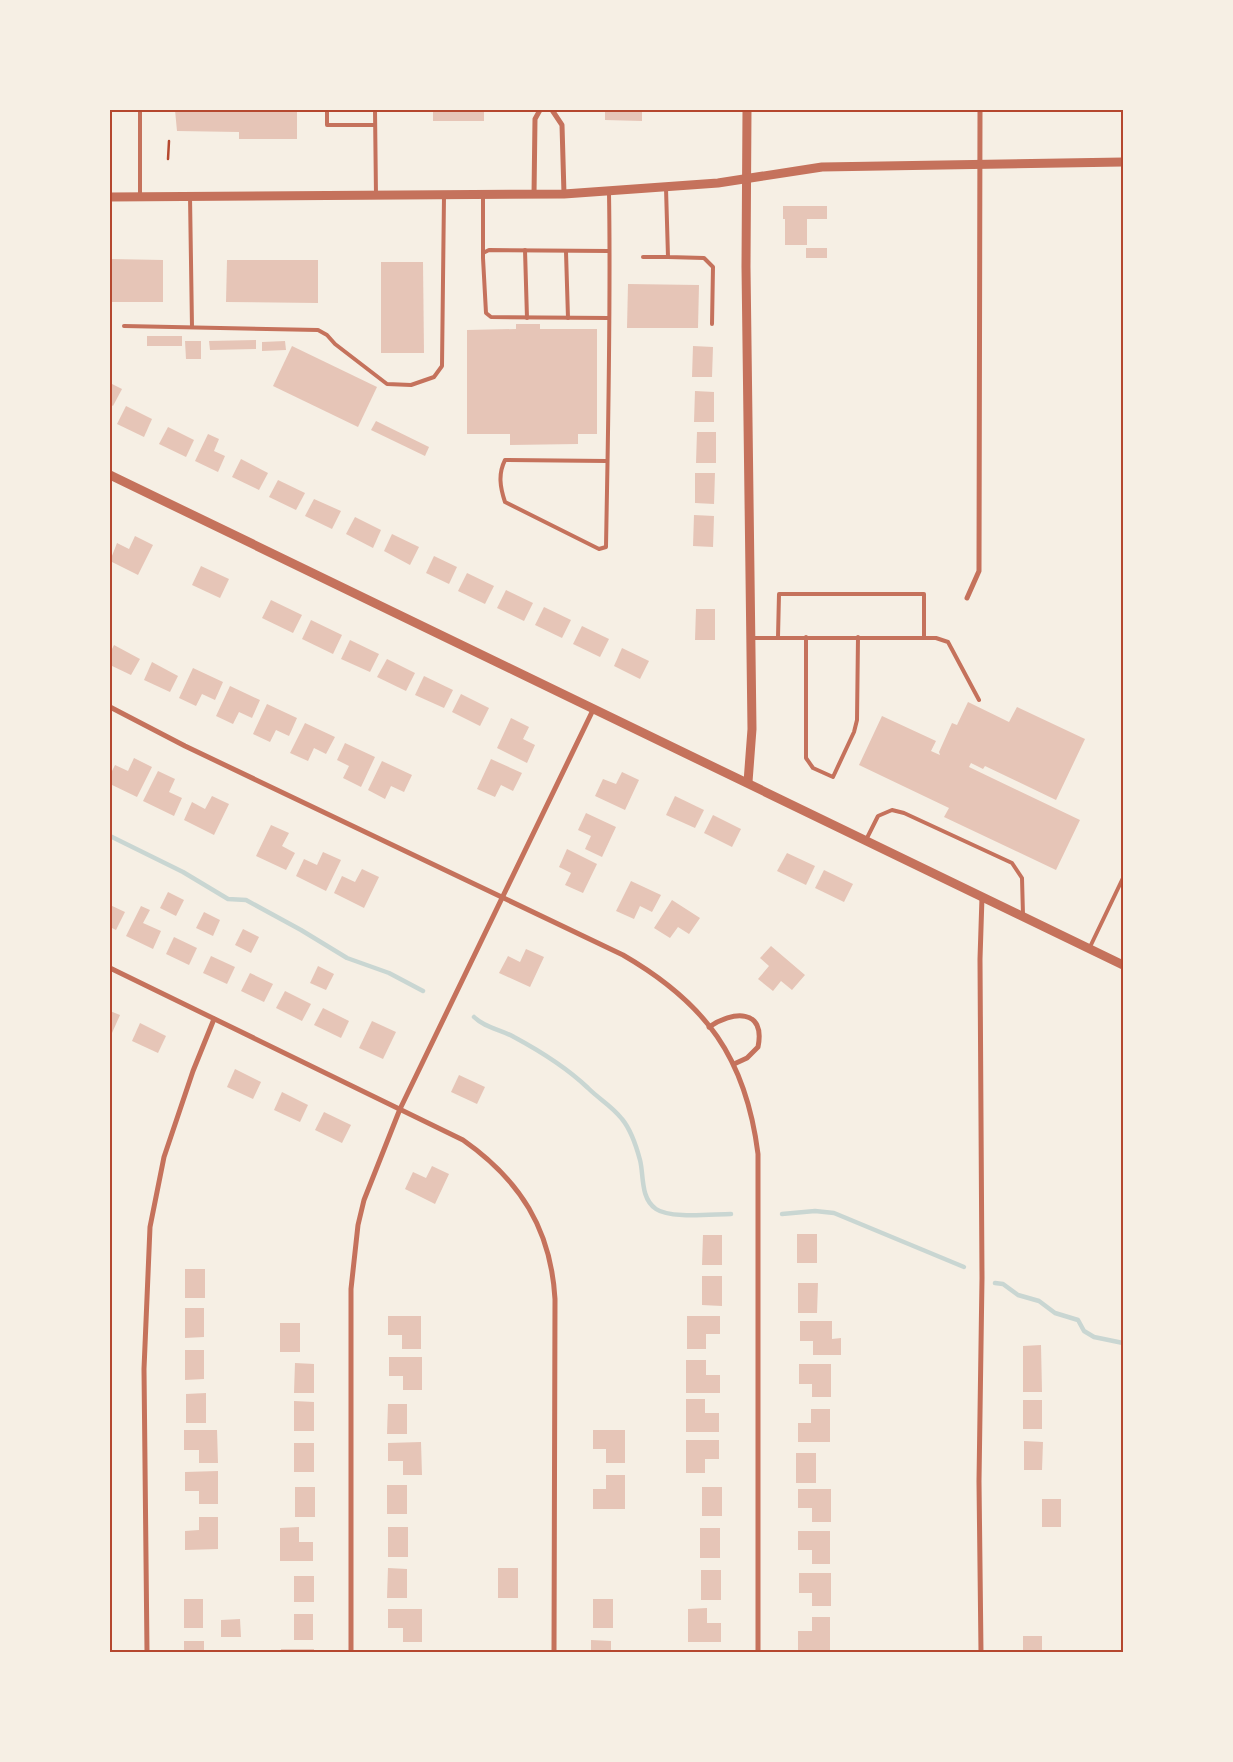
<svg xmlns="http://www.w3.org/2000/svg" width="1233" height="1762" font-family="'IBM Plex Sans',sans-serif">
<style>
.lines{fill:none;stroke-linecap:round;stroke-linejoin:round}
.stream{stroke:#c9d6d2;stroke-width:4.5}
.building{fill:#e6c5b7}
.path{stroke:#b5482f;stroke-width:2.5}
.service{stroke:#c5725c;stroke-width:4}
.minor{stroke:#c5725c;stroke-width:5}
.tertiary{stroke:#c5725c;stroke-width:9}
.neatline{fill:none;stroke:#b5482f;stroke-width:2}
</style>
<rect width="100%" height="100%" fill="#f6efe4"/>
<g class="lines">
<g class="stream">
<polyline points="110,836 183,872 228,899 246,900 301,930 347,958 389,973 423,991"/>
<path d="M474 1017C485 1028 500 1029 514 1037 540 1051 567 1068 588 1088 599 1099 612 1106 622 1119 631 1130 636 1145 640 1160 644 1175 640 1198 656 1209 670 1219 713 1214 731 1214"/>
<polyline points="782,1214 815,1211 834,1213 964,1267"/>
<polyline points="995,1283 1003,1284 1018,1295 1039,1301 1055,1313 1078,1320 1084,1331 1094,1337 1123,1343"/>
</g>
</g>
<g class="building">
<polygon points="175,110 297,110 297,139 239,139 239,132 177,131"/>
<rect x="433" y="110" width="51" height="11"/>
<polygon points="605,110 642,110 642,121 605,120"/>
<polygon points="783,206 827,206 827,219 807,219 807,245 785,245 785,219 783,219"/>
<rect x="806" y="248" width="21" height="10"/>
<polygon points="110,259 163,260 163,302 110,302"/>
<polygon points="227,260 318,260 318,303 226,302"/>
<polygon points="381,262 423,262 424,353 381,353"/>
<polygon points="628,284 699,285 698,328 627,328"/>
<polygon points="516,324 540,324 540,329 597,329 597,434 578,434 578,444 510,445 510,434 467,434 467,330 516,329"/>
<rect x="147" y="336" width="35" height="10"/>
<polygon points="256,340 256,349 210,350 209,341"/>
<polygon points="185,341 201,341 201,359 186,359"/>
<polygon points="285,341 286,350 262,351 262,342"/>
<polygon points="292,346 377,387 358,427 273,386"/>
<polygon points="693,346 713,347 712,377 692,377"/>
<polygon points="110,383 122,389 113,406 110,404"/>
<polygon points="695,391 714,392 714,422 694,422"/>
<polygon points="126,406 152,419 144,437 117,424"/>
<polygon points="376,421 429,447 425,456 371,430"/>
<polygon points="168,427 194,440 186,457 159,444"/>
<polygon points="697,432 716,432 716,463 696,463"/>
<polygon points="208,434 219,439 214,451 225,456 218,472 195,461"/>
<polygon points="241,459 268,473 259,490 232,477"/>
<polygon points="695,473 715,473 714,504 695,503"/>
<polygon points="278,480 305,493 296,510 269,497"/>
<polygon points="314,499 341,511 332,529 305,516"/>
<polygon points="694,515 714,516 713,547 693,546"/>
<polygon points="355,517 381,530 373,548 346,534"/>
<polygon points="392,534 419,547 410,565 384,551"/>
<polygon points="135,536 153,545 138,575 110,561 117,543 129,549"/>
<polygon points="434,556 457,567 449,584 426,573"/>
<polygon points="201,566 229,579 220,598 192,585"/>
<polygon points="467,573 494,586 485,604 458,591"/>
<polygon points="506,590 533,603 524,621 497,608"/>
<polygon points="271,600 302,615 293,633 262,618"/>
<polygon points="544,607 571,620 562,638 535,625"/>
<polygon points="696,609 715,609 715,640 695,640"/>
<polygon points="311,620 342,635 333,654 302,639"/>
<polygon points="582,626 609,639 600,657 573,644"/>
<polygon points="350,640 379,654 370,672 341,659"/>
<polygon points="114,645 140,659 131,675 110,665 110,653"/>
<polygon points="622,648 649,661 640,679 614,666"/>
<polygon points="387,659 415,673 406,691 377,677"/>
<polygon points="152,662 178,676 170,692 144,680"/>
<polygon points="193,668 223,682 215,700 202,694 196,706 179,698"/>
<polygon points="424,676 453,690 444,708 415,695"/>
<polygon points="230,686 260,700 252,718 239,712 233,724 216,716"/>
<polygon points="461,694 489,708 480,726 452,712"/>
<polygon points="968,702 1009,722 1017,707 1085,739 1056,800 985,766 983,769 971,763 969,767 1080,820 1056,870 944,817 949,808 859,765 882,716 936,741 931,751 940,755 939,752 952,723 957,725"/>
<polygon points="267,704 297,718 289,736 276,730 270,742 253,734"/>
<polygon points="511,718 529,727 523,739 535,745 527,763 497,748"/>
<polygon points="305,723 335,737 326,754 314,748 308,761 290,753"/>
<polygon points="345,743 375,757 361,787 343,778 349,766 337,760"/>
<polygon points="134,758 152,767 137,797 110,784 110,775 115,765 128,771"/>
<polygon points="491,759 522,773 513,791 501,785 495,797 477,789"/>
<polygon points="382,761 412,775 404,792 391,786 385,799 368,790"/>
<polygon points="158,771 175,779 169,792 182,798 174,816 143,801"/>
<polygon points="622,772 639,780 625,810 595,796 603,779 616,784"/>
<polygon points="212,796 229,804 214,835 184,820 192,802 205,809"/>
<polygon points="675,796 704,810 695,828 666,815"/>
<polygon points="586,813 616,827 602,857 585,849 591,836 578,830"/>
<polygon points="713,815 741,829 732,847 704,833"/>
<polygon points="271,825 289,833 282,846 295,853 286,870 256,856"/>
<polygon points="567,849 597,864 583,893 565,885 571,873 559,867"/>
<polygon points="323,852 341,860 326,891 296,876 304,859 317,865"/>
<polygon points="787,853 815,866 806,885 777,871"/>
<polygon points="362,869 379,877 364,908 334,893 342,876 355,882"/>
<polygon points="824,870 853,884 844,902 815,888"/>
<polygon points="631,881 661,895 652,912 640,906 634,919 616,911"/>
<polygon points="168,892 184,900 176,916 160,908"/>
<polygon points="672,900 700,918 689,934 678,927 670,938 654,928"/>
<polygon points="110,905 125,912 116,930 110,927"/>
<polygon points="141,906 150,910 143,923 161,931 153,949 126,936"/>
<polygon points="204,912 220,920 213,936 196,928"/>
<polygon points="243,929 259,937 251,953 235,945"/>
<polygon points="174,937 197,948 189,965 166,954"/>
<polygon points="771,946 805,975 792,990 781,981 773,991 758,979 769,966 760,958"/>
<polygon points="526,949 544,957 530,987 499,973 508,956 520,962"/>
<polygon points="211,956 235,967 227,984 203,973"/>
<polygon points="318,966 334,974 326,990 310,983"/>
<polygon points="250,973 273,984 264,1002 241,991"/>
<polygon points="285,991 311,1004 302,1021 276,1008"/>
<polygon points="323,1008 349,1021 341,1038 314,1025"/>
<polygon points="110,1011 120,1015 112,1033 110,1032"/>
<polygon points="372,1021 396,1032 383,1059 359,1048"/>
<polygon points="140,1023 166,1036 158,1053 132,1041"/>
<polygon points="235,1069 261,1082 253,1099 227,1087"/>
<polygon points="459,1075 485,1087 477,1104 451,1092"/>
<polygon points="282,1092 308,1105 300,1122 274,1110"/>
<polygon points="324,1112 351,1125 342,1143 315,1130"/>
<polygon points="432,1166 449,1174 435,1204 405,1189 413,1172 426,1178"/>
<rect x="797" y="1234" width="20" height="29"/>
<polygon points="703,1235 722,1235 722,1265 702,1265"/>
<rect x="185" y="1269" width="20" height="29"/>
<polygon points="702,1276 722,1276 722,1306 702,1305"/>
<polygon points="798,1283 818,1283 817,1313 798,1313"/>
<polygon points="185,1308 204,1308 204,1337 185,1338"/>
<polygon points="388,1316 421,1316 421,1349 402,1349 402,1335 388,1335"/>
<polygon points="687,1316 720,1316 720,1334 706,1334 706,1349 687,1349"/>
<polygon points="800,1321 832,1321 832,1339 841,1338 841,1355 813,1355 813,1341 800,1341"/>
<rect x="280" y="1323" width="20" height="29"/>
<polygon points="1041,1345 1042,1392 1023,1392 1023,1346"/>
<polygon points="185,1350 204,1350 204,1379 185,1380"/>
<polygon points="389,1357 422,1357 422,1390 403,1390 403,1376 389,1376"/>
<polygon points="686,1360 706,1360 706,1375 720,1375 720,1393 686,1393"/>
<polygon points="295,1363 314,1364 314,1393 294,1393"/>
<polygon points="799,1364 831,1364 831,1397 812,1397 812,1384 799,1384"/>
<polygon points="206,1393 206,1423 186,1423 186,1394"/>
<polygon points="686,1399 705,1399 705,1413 719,1413 719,1432 686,1432"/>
<rect x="1023" y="1400" width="19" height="29"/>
<polygon points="294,1401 314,1402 314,1431 294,1431"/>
<polygon points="388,1404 407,1404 407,1434 387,1434"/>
<polygon points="811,1409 830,1409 830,1442 798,1442 798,1423 811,1423"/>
<polygon points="184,1430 217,1430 218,1463 199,1463 199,1450 184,1450"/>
<polygon points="593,1430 625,1430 625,1463 606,1463 606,1449 593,1449"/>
<polygon points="686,1440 719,1440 719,1459 705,1459 705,1473 686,1473"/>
<polygon points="1024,1441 1043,1442 1042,1470 1024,1470"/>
<polygon points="421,1442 422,1475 403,1475 403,1461 388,1461 388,1443"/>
<rect x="294" y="1443" width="20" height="29"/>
<rect x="796" y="1453" width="20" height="30"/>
<polygon points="218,1471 218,1504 199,1504 199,1491 185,1491 185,1472"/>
<polygon points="606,1475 625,1475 625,1509 593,1509 593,1489 606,1489"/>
<rect x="387" y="1485" width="20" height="29"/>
<rect x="295" y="1487" width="20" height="30"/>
<rect x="702" y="1487" width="20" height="29"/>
<polygon points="798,1489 831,1489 831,1522 812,1522 812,1508 798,1508"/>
<rect x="1042" y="1499" width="19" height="28"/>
<polygon points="199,1517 218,1517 218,1549 185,1550 185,1531 199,1530"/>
<polygon points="299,1527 299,1542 313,1542 313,1561 280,1561 280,1528"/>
<rect x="388" y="1527" width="20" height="30"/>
<rect x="700" y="1528" width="20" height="30"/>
<polygon points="798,1531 830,1531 830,1564 812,1564 812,1550 798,1550"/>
<polygon points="388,1568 407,1569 407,1598 387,1598"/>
<rect x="498" y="1568" width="20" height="30"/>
<rect x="701" y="1570" width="20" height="30"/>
<polygon points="799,1573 831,1573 831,1606 812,1606 812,1593 799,1593"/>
<rect x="294" y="1576" width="20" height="26"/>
<rect x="184" y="1599" width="19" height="29"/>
<rect x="593" y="1599" width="20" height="29"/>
<polygon points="707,1608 707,1623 721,1623 721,1642 688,1642 688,1609"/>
<polygon points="388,1609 422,1609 422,1642 403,1642 403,1628 388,1628"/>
<rect x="294" y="1614" width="19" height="26"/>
<polygon points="812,1617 830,1617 830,1651 798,1651 798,1631 812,1631"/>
<polygon points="240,1619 241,1637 221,1637 221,1620"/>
<rect x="1023" y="1636" width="19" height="16"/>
<polygon points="591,1640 611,1641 611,1652 591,1652"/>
<rect x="184" y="1641" width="20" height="11"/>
<rect x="281" y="1649" width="33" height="3"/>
</g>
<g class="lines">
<polyline class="path" points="168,159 169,141"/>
<g class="service">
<polyline points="140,110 140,195"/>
<polyline points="327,110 327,125 375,125"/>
<polyline points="375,110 376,196"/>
<polyline points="666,188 668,257 704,258 713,267 712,324"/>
<polyline points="483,195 483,253"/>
<polyline points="190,196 192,327"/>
<polyline points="525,250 527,318"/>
<polyline points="566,252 568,318"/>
<polyline points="643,257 668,257"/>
<polyline points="609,318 491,317 486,313 483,258 483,253 489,250 609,251"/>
<polyline points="124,326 318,330 327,335 335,344 387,384 411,385 434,377 442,366 444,196"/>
<path d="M607 461 505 460C498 474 500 487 505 502L599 549 606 547C608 429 611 311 609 193"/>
<polyline points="778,637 779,594 924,594 924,637"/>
<polyline points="806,637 806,758 813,768 833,777 854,732 857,720 858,637"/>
<polyline points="752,638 936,638 948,642 979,700"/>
<polyline points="866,840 878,816 892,810 904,813 1012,863 1022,878 1023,915"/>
<polyline points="1089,949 1123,878"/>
</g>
<g class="minor">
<polyline points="552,110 562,125 564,194"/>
<polyline points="534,195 535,119 540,110"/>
<polyline points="967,598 979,571 980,110"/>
<path d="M110 707 185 746 623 955C706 1003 746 1058 758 1154V1652"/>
<path d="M110 968 463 1140C520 1180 551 1229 555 1299L554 1652"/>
<path d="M709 1027C732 1011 766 1008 758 1047L747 1058 734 1064"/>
<polyline points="147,1652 144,1369 150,1227 164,1157 193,1071 214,1019"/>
<polyline points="351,1652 351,1289 358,1225 364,1200 400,1109 593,710"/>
<polyline points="981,1652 979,1481 982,1278 980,959 982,897"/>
</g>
<g class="tertiary">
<polyline points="747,110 746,267 752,729 748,782"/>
<polyline points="110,197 564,194 718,183 822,167 1123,162"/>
<polyline points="110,475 1123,965"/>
</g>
</g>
<rect width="1233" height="1762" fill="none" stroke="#f6efe4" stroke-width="222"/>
<rect x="111" y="111" width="1011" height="1540" class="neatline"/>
</svg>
